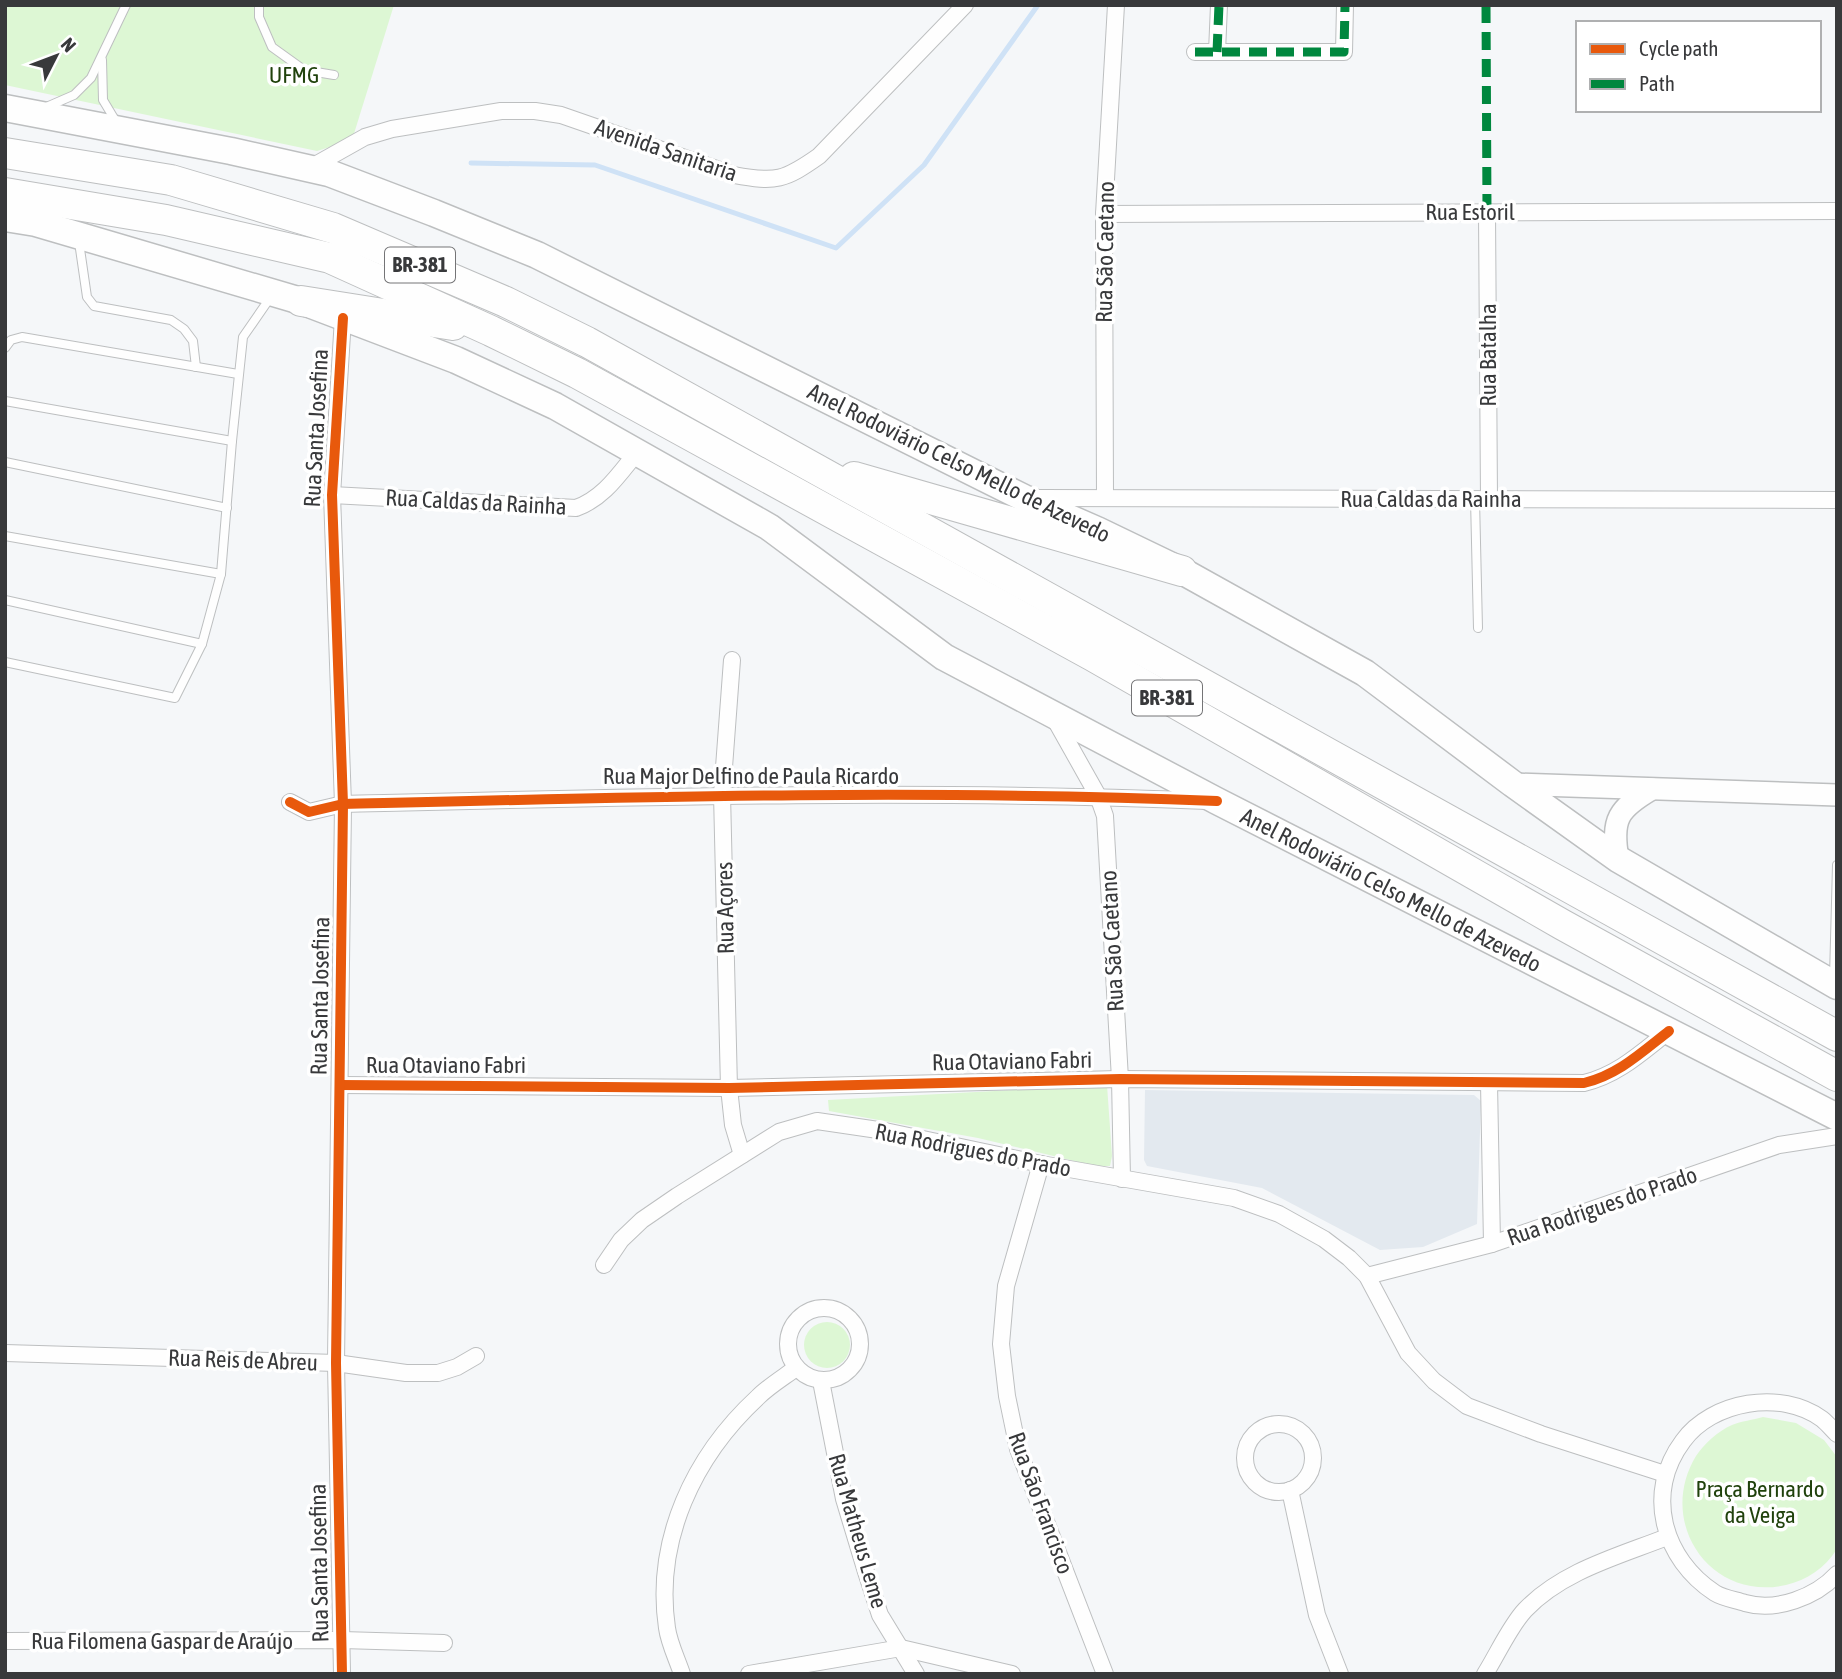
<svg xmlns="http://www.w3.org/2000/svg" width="1842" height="1679" font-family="'Asap Condensed',sans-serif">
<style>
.built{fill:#e3e9ef}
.green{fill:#ddf7d4}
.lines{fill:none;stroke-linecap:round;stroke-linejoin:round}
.stream{stroke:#cfe2f6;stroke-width:5}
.service-casing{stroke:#bdbfc0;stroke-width:10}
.minor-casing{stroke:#bdbfc0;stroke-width:18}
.tertiary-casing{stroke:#bdbfc0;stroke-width:24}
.primary-casing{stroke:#bdbfc0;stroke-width:29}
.motorway-casing{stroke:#bdbfc0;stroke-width:32}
.service{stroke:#fefefe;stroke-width:8}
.minor{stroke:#fefefe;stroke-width:16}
.tertiary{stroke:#fefefe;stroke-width:21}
.primary{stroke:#fefefe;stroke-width:26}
.motorway{stroke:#fefefe;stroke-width:30}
.quiet{stroke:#00873e;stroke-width:9;stroke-dasharray:18 9;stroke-linecap:butt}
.cycleway-casing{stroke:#fff;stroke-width:15}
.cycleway{stroke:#e8590c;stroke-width:10}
.labels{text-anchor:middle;stroke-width:7;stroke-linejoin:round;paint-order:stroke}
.shield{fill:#fff;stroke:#747476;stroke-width:2}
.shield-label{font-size:21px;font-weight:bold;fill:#38393b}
.park-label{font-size:23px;fill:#20420c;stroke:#fff}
.street-label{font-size:23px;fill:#38393b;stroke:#fff}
</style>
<rect width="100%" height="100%" fill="#f5f7f9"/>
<polygon class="built" points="1145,1090 1474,1095 1481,1101 1477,1224 1423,1247 1380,1250 1262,1188 1147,1166 1144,1160"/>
<g class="green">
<polygon points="5,5 394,5 352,140 317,151 5,85"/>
<polygon points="1107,1085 1112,1156 1110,1166 1095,1166 978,1138 829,1111 828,1100"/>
<circle cx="827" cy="1345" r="23"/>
<path d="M1763 1417 1796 1423 1824 1440 1837 1457V1549C1825 1568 1807 1580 1786 1585 1710 1602 1656 1522 1696 1456 1704 1444 1718 1431 1732 1425 1741 1421 1753 1420 1763 1417Z"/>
</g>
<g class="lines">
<polyline class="stream" points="471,163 595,165 836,248 924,165 1038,5"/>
<defs>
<g id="service">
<polyline points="259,5 259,17 272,47 304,70 334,75"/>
<polyline points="102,60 103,100 115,120"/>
<polyline points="44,108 74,95 91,78 126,5"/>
<polyline points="79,242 87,297 94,306 171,320 184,329 193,341 196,367"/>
<polyline points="5,348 11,340 22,337 238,374"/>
<polyline points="5,401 232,441"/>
<polyline points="5,462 227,508"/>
<polyline points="1475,499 1478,628"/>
<polyline points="5,536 221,574 232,441 243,337 270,298"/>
<polyline points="5,600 202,644 221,574"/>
<polyline points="5,662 175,698 202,644"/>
<polyline points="1834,977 1837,865"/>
</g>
<g id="minor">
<polyline points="1195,52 1344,52 1345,5"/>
<polyline points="1217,52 1219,5"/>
<path d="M308 169 365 137 392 129 501 111H535L561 115 734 175C776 183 785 180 819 156L965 5"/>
<polyline points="1487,212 1489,499"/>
<polyline points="1104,214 1837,211"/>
<path d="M332 495 576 508C604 498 619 474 638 451"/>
<polyline points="1038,498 1837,500"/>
<polyline points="1105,498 1104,214 1116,5"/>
<polyline points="732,660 722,794 729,1088 733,1125 742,1155"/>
<polyline points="1053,716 1098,796 1105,816 1120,1079 1122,1179"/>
<path d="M290 802 309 812 343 804C631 797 919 789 1207 801"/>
<polyline points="1489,1083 1492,1244"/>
<path d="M340 1085 729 1088 1120 1079 1584 1083C1618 1075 1642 1052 1669 1031"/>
<polyline points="1041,1164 1006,1286 1001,1344 1007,1396 1018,1449 1105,1674"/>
<polyline points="604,1265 621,1240 642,1220 677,1196 779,1132 817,1121 885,1131 1041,1164 1234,1198 1279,1214 1324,1239 1349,1258 1367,1276 1408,1353 1434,1381 1467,1406 1541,1434 1665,1474"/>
<polyline points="1367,1276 1492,1244 1779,1145 1837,1136"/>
<circle cx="824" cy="1344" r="36"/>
<polyline points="5,1353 336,1363 406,1373 438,1373 457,1367 476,1356"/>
<polyline points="821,1381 844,1499 866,1572 880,1615 916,1674"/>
<circle cx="1279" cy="1458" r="34"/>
<path d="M1837 1434C1832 1429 1827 1423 1822 1419 1781 1389 1712 1401 1683 1441 1644 1493 1663 1559 1715 1593 1723 1598 1736 1600 1745 1603 1776 1612 1816 1597 1837 1574"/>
<polyline points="1290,1490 1317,1615 1340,1674"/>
<polyline points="5,1641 342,1640 444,1643"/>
<polyline points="342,1674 336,1363 343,804 332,495 343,318"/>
<path d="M682 1674C677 1659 669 1643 667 1628 654 1540 694 1456 758 1397 769 1386 784 1377 796 1368"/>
<polyline points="749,1674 901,1648 1012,1674"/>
<path d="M1485 1674C1497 1655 1510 1626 1525 1610 1562 1571 1619 1556 1667 1537"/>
</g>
<g id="tertiary">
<polyline points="1513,784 1837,795"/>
<path d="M1618 859C1611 819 1618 809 1652 789"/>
</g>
<g id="primary">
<polyline points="5,108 231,151 329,173 434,213 537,255 1024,498 1099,531 1182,571 1365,673 1513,784 1618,859 1837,986"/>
<polyline points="5,218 36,223 301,301 456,360 555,406 769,527 944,657 1217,801 1837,1117"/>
</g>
<g id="motorway">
<polyline points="5,153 171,180 333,228 506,302 587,342 1837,1036"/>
<polyline points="5,193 166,220 330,258 491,331 577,373 1093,656 1563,925 1837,1076"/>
<polyline points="301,301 453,325"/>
<polyline points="854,477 1182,571"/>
</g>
</defs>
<use href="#service" class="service-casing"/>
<use href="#minor" class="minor-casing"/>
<use href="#tertiary" class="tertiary-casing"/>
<use href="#primary" class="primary-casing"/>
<use href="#motorway" class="motorway-casing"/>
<use href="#service" class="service"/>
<use href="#minor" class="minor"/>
<use href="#tertiary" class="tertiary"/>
<use href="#primary" class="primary"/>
<use href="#motorway" class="motorway"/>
<g class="quiet">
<polyline points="1486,5 1487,212"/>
<polyline points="1195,52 1344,52 1345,5"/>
<polyline points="1217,52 1219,5"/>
</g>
<defs>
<g id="cycleway">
<path d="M290 802 309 812 343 804C634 797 926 789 1217 801"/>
<path d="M340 1085 729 1088 1120 1079 1584 1083C1618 1075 1642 1052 1669 1031"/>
<polyline points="342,1674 336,1363 343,804 332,495 343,318"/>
</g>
</defs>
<use href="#cycleway" class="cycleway-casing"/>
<use href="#cycleway" class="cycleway"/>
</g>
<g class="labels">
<g class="shield">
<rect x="385" y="247.5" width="70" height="35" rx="5"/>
<rect x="1132" y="680.5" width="70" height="35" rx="5"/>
</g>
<g class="shield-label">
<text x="420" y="272">BR-381</text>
<text x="1167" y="705">BR-381</text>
</g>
<g class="park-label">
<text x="294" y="83">UFMG</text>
<text x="1760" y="1497">Praça Bernardo<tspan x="1760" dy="26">da Veiga</tspan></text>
</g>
<g class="street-label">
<text transform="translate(666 150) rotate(19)" y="8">Avenida Sanitaria</text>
<text x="1470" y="220">Rua Estoril</text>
<text transform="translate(1105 252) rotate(-89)" y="8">Rua São Caetano</text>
<text transform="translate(1488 355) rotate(-90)" y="8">Rua Batalha</text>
<text transform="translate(316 428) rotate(-87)" y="8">Rua Santa Josefina</text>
<text transform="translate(959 463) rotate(26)" y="8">Anel Rodoviário Celso Mello de Azevedo</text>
<text x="1431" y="507">Rua Caldas da Rainha</text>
<text transform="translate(476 502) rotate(3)" y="8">Rua Caldas da Rainha</text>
<text x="751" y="784">Rua Major Delfino de Paula Ricardo</text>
<text transform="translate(1391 890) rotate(27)" y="8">Anel Rodoviário Celso Mello de Azevedo</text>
<text transform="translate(725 908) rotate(-91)" y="8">Rua Açores</text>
<text transform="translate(1112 941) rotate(-93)" y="8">Rua São Caetano</text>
<text transform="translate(320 996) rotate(-89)" y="8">Rua Santa Josefina</text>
<text transform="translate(1012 1061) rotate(-1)" y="8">Rua Otaviano Fabri</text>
<text x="446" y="1073">Rua Otaviano Fabri</text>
<text transform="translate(973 1150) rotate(11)" y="8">Rua Rodrigues do Prado</text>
<text transform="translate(1602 1206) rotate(-19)" y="8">Rua Rodrigues do Prado</text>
<text transform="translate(243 1360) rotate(2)" y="8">Rua Reis de Abreu</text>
<text transform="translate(1041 1503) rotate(70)" y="8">Rua São Francisco</text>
<text transform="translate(858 1531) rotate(74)" y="8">Rua Matheus Leme</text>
<text transform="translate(319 1563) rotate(-91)" y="8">Rua Santa Josefina</text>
<text x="162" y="1649">Rua Filomena Gaspar de Araújo</text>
</g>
</g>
<rect width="1842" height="1679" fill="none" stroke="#38393b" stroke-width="14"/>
<rect x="1576" y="21" width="245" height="91" fill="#ffffff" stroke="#afb0b1" stroke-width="2"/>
<rect x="1590" y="44" width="35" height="10" fill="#e8590c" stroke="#afb0b1" stroke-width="2"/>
<text x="1639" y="56" font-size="21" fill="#38393b">Cycle path</text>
<rect x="1590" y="79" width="35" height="10" fill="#00873e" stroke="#afb0b1" stroke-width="2"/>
<text x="1639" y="91" font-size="21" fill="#38393b">Path</text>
<g transform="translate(56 56) rotate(48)" stroke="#ffffff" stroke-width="5" paint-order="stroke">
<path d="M0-5L12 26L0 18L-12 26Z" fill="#38393b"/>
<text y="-10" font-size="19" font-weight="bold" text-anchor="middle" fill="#38393b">N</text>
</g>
</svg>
